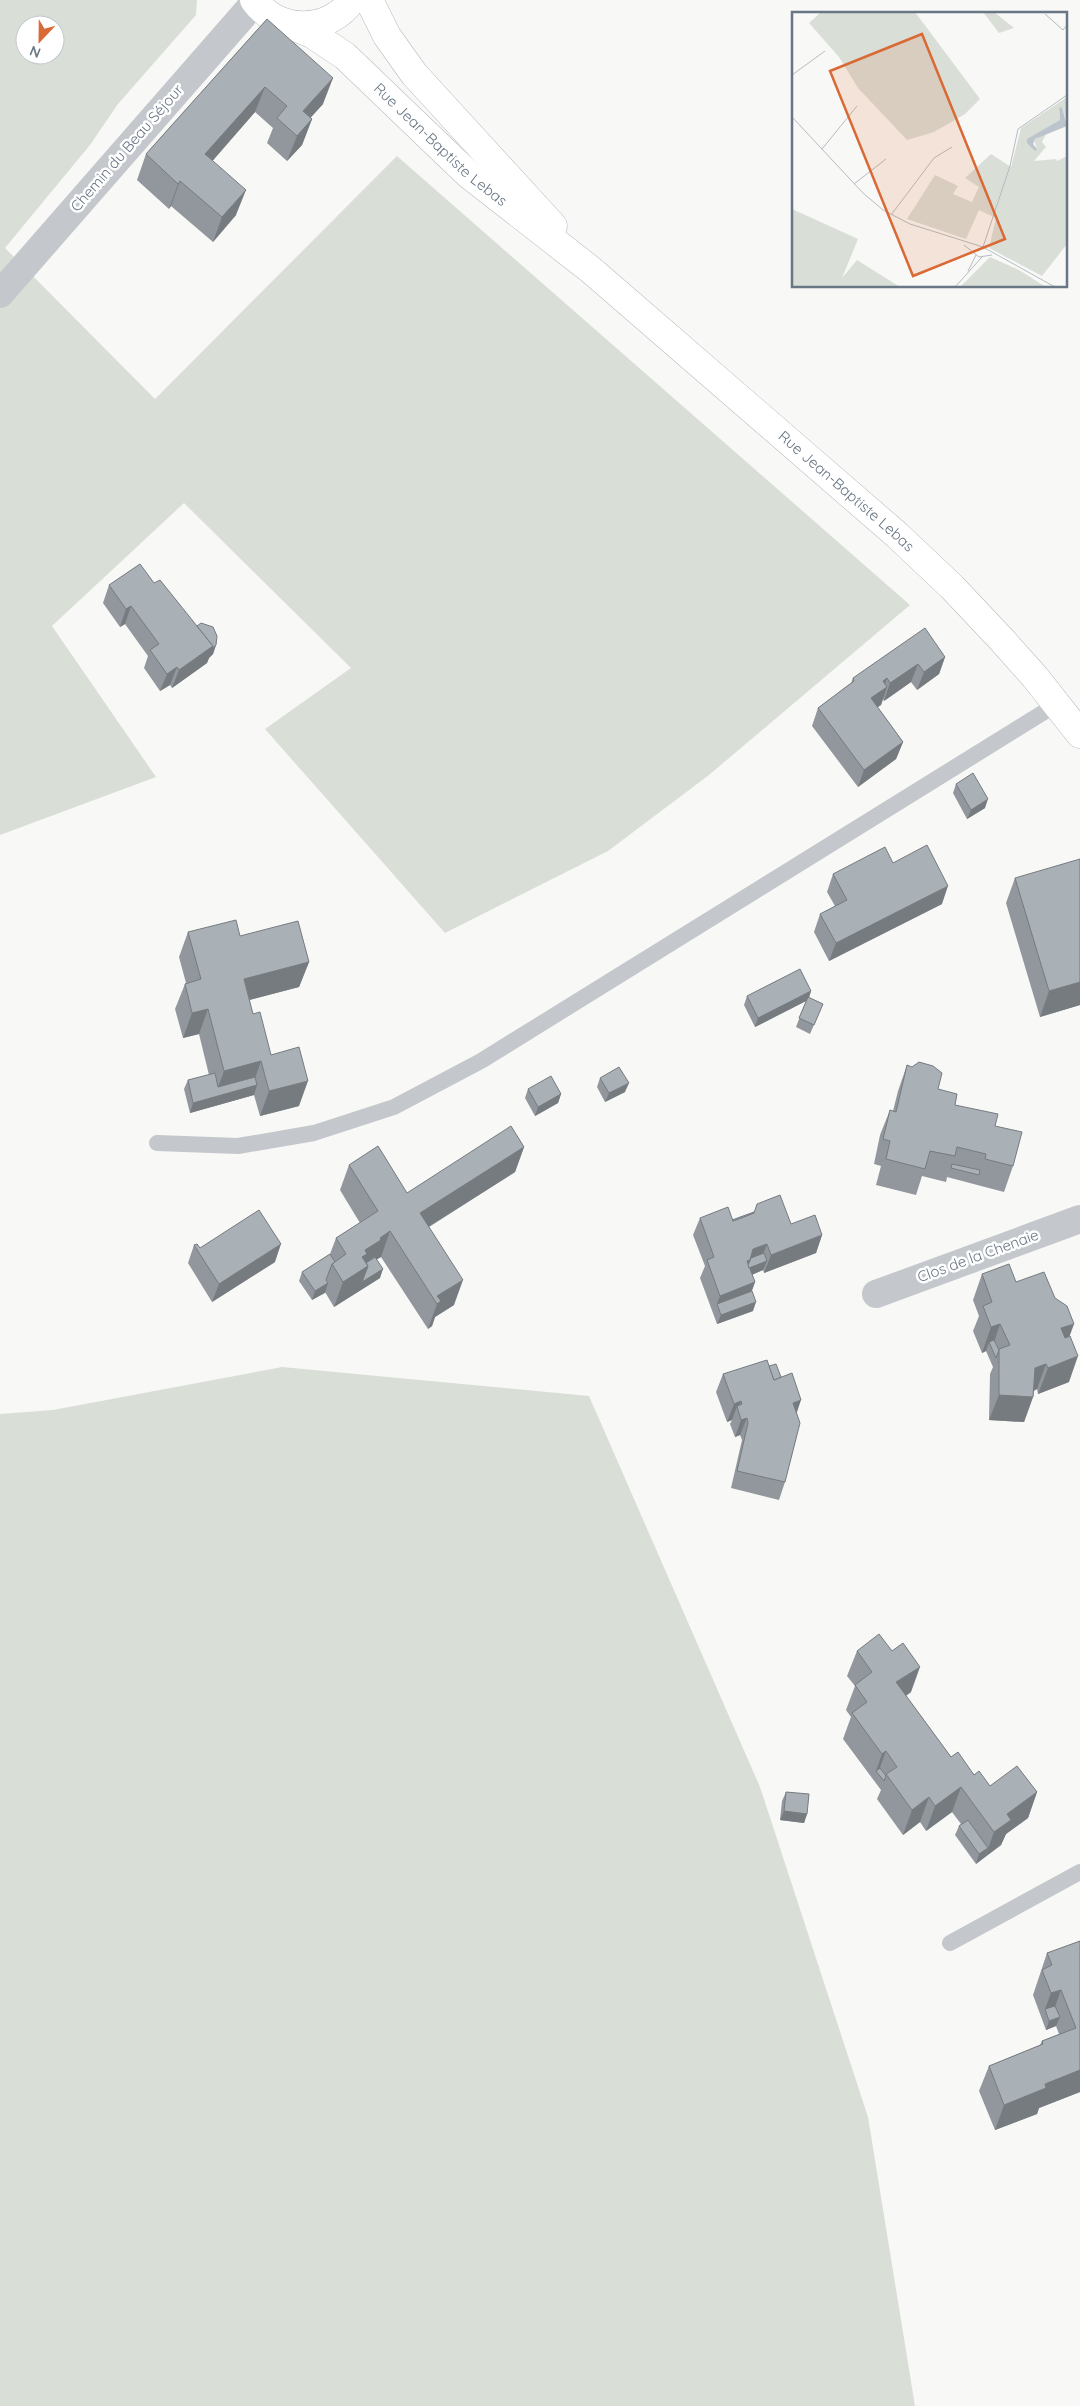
<svg xmlns="http://www.w3.org/2000/svg" width="1080" height="2406" font-family="Quicksand,sans-serif">
<style>
.green{fill:#d9dfd7;fill-rule:evenodd}
.lines{fill:none;stroke-linecap:round;stroke-linejoin:round}
.secondary-casing{stroke:#b7bbbf;stroke-width:29}
.service{stroke:#c4c7cb;stroke-width:16}
.minor{stroke:#c4c7cb;stroke-width:28}
.secondary{stroke:#fff;stroke-width:28}
.wall{fill:#91979d}
.shaded-wall{fill:#767b7f}
.building{fill:#a9b0b6;stroke:#767b7f}
.labels{text-anchor:middle;stroke-width:5;stroke-linejoin:round;paint-order:stroke}
.street-label{font-size:15px;fill:#697685;stroke:#fff}
.inset-road{fill:none;stroke:#b6bcc2;stroke-width:1}
.view{fill:#d96935;fill-opacity:0.15;stroke:#d96935;stroke-width:2.5}
.inset-edge{fill:none;stroke:#697685;stroke-width:2.5}
</style>
<rect width="100%" height="100%" fill="#f8f8f6"/>
<g class="green">
<path d="M0 0H197L196 15 118 104 90 145 5 248 155 399 397 156 910 605 709 775 608 851 445 933 265 729 351 668 184 503 52 626 156 777 0 835ZM25 25H55V55H25Z"/>
<polygon points="282,1367 589,1396 760,1787 868,2117 915,2406 0,2406 0,1414 53,1410"/>
</g>
<g class="lines">
<defs>
<g id="secondary">
<path d="M254 0C277 33 329 34 352 0"/>
<polyline points="369,0 387,36 414,74 553,226"/>
<path id="s1" d="M288 24 312 34 345 56 468 174 591 270 897 535 952 587 1002 640 1035 677 1080 734"/>
</g>
</defs>
<use href="#secondary" class="secondary-casing"/>
<g class="service">
<polyline points="157,1143 238,1146 314,1133 394,1107 481,1061 1057,704"/>
<polyline points="950,1943 1080,1872"/>
</g>
<g class="minor">
<polyline points="0,294 255,2"/>
<polyline points="876,1294 1080,1219"/>
</g>
<use href="#secondary" class="secondary"/>
</g>
<g class="wall">
<polygon points="267,19 323,104 310,118 312,119 302,145 287,161 267,143 273,128 255,112 212,161 236,215 213,242 171,206 169,209 137,180 146,154"/>
<polygon points="154,583 216,645 213,654 209,658 207,663 172,688 170,685 160,691 144,668 148,656 125,624 120,627 103,603 109,585"/>
<polygon points="945,657 939,674 917,690 911,682 884,701 883,699 881,705 877,707 903,742 896,759 858,787 812,726 818,708 851,683 853,678"/>
<polygon points="956,784 985,808 967,819 953,793"/>
<polygon points="893,863 942,904 829,961 814,932 820,914 835,906 827,892 833,874"/>
<polygon points="1015,878 1080,1005 1040,1017 1006,903"/>
<polygon points="188,932 240,936 309,962 299,987 249,1000 253,1014 271,1055 299,1106 260,1116 254,1095 190,1113 184,1089 188,1080 209,1075 199,1034 183,1038 175,1009 185,984 186,983 179,957"/>
<polygon points="811,991 809,998 823,1004 810,1034 796,1027 806,1001 755,1027 744,1005 747,996"/>
<polygon points="907,1065 938,1089 955,1105 995,1126 1013,1166 1004,1192 947,1177 946,1182 922,1176 916,1195 876,1185 881,1166 874,1164 880,1135 890,1110 893,1111 898,1091"/>
<polygon points="600,1078 625,1092 605,1102 597,1087"/>
<polygon points="528,1089 561,1094 558,1103 535,1116 525,1098"/>
<polygon points="524,1147 515,1172 429,1227 454,1305 435,1317 432,1326 428,1329 381,1257 377,1259 380,1278 334,1307 325,1292 312,1300 299,1281 302,1272 330,1254 336,1238 360,1223 340,1190 349,1165 407,1193"/>
<polygon points="700,1218 791,1224 822,1235 816,1253 764,1273 763,1270 752,1275 755,1282 752,1291 753,1311 717,1324 700,1278 705,1266 693,1235"/>
<polygon points="194,1245 200,1248 275,1262 212,1302 188,1263"/>
<polygon points="982,1274 1016,1282 1069,1336 1069,1382 1038,1394 1037,1389 1034,1391 1033,1397 1024,1422 989,1420 990,1374 993,1367 986,1351 982,1353 973,1331 979,1316 973,1300"/>
<polygon points="769,1366 781,1377 797,1413 785,1482 779,1500 731,1488 742,1440 740,1435 735,1437 730,1424 732,1420 727,1422 716,1392 723,1374"/>
<polygon points="857,1651 911,1692 906,1696 951,1757 990,1786 1037,1792 1028,1818 1006,1834 1001,1845 976,1864 955,1835 959,1826 961,1824 952,1812 926,1831 920,1822 903,1835 877,1799 881,1790 843,1739 851,1717 846,1710 855,1686 847,1676"/>
<polygon points="786,1792 807,1814 804,1823 780,1820 782,1801"/>
<polygon points="1080,1941 1080,2092 1039,2108 1037,2114 995,2130 979,2091 989,2066 1040,2045 1042,2041 1059,2034 1056,2026 1046,2030 1033,1995 1047,1953"/>
</g>
<g class="shaded-wall">
<polygon points="333,78 323,104 295,135 303,111"/>
<polygon points="265,87 255,112 196,180 205,154"/>
<polygon points="312,119 302,145 287,161 297,136"/>
<polygon points="180,181 171,206 169,209 178,184"/>
<polygon points="246,190 236,215 213,242 222,217"/>
<polygon points="131,606 125,624 120,627 126,609"/>
<polygon points="216,645 213,654 209,658 207,663 172,688 179,670 213,646"/>
<polygon points="945,657 939,674 917,690 924,672"/>
<polygon points="918,664 911,682 884,701 890,683"/>
<polygon points="177,667 170,685 160,691 167,674"/>
<polygon points="887,678 883,690 887,687 881,705 865,716 871,698 883,681"/>
<polygon points="903,742 896,759 858,787 864,770"/>
<polygon points="988,799 985,808 967,819 971,810"/>
<polygon points="948,886 942,904 829,961 836,943"/>
<polygon points="309,962 299,987 234,1004 244,979"/>
<polygon points="1080,982 1080,1005 1040,1017 1049,991"/>
<polygon points="811,991 808,1000 755,1027 758,1018"/>
<polygon points="208,1009 199,1034 183,1038 192,1013"/>
<polygon points="261,1061 252,1087 215,1096 224,1071"/>
<polygon points="308,1081 299,1106 260,1116 269,1091"/>
<polygon points="629,1083 625,1092 605,1102 609,1093"/>
<polygon points="257,1085 254,1095 190,1113 193,1103"/>
<polygon points="561,1094 558,1103 535,1116 538,1107"/>
<polygon points="524,1147 515,1172 417,1234 420,1213"/>
<polygon points="390,1231 381,1257 374,1261 383,1269 380,1278 334,1307 343,1282 365,1250 380,1238"/>
<polygon points="822,1235 816,1253 764,1273 771,1255"/>
<polygon points="281,1244 275,1262 212,1302 219,1284"/>
<polygon points="767,1244 760,1262 767,1261 763,1270 741,1279 747,1261 753,1249"/>
<polygon points="463,1280 454,1305 435,1317 432,1326 428,1329 437,1304 437,1296"/>
<polygon points="755,1282 748,1300 717,1304 720,1296"/>
<polygon points="328,1283 325,1293 312,1300 315,1291"/>
<polygon points="756,1302 753,1311 717,1324 721,1315"/>
<polygon points="1000,1324 992,1348 989,1342 986,1351 982,1353 991,1327"/>
<polygon points="1074,1324 1065,1349 1061,1328"/>
<polygon points="1078,1356 1069,1382 1038,1394 1048,1368"/>
<polygon points="1046,1364 1037,1389 1025,1393 1035,1368"/>
<polygon points="999,1395 1033,1397 1024,1422 989,1420"/>
<polygon points="801,1400 795,1418 793,1403"/>
<polygon points="741,1401 738,1409 737,1406 732,1420 727,1422 734,1404"/>
<polygon points="747,1418 740,1435 735,1437 741,1420"/>
<polygon points="920,1667 911,1692 887,1708 896,1682"/>
<polygon points="886,1751 878,1773 876,1771 882,1754"/>
<polygon points="961,1787 952,1812 926,1831 935,1806"/>
<polygon points="1037,1792 1028,1818 1006,1834 1001,1845 985,1857 994,1832 1007,1814"/>
<polygon points="929,1797 920,1822 903,1835 912,1810"/>
<polygon points="784,1811 807,1814 804,1823 780,1820"/>
<polygon points="988,1848 985,1857 976,1864 979,1854"/>
<polygon points="1061,1990 1052,2015 1045,2009 1051,1993"/>
<polygon points="1060,2017 1056,2026 1046,2030 1049,2021"/>
<polygon points="1080,2070 1080,2092 1039,2108 1037,2114 995,2130 1004,2105 1045,2084"/>
</g>
<g class="building">
<polygon points="267,19 333,78 303,111 312,119 297,136 277,118 287,106 265,87 205,154 246,190 222,217 180,181 178,184 146,154"/>
<polygon points="140,564 154,583 160,580 213,646 179,670 177,667 167,674 150,650 159,644 131,606 126,609 109,585"/>
<polygon points="201,623 213,627 217,636 216,645 212,649 213,646 197,626"/>
<polygon points="925,628 945,657 924,672 918,664 890,683 887,678 883,681 887,687 871,698 903,742 864,770 818,708 854,681 853,678"/>
<polygon points="973,773 988,799 971,810 956,784"/>
<polygon points="927,845 948,886 836,943 820,914 847,900 833,874 885,847 893,863"/>
<polygon points="1080,859 1080,982 1049,991 1015,878"/>
<polygon points="236,920 240,936 298,921 309,962 244,979 253,1014 260,1012 271,1055 299,1047 308,1081 269,1091 261,1061 224,1071 208,1009 192,1013 185,984 201,979 188,932"/>
<polygon points="800,969 811,991 758,1018 747,996"/>
<polygon points="808,997 823,1004 814,1025 799,1018"/>
<polygon points="919,1062 933,1066 942,1073 938,1089 957,1094 955,1105 998,1114 995,1126 1022,1132 1013,1166 985,1159 986,1154 957,1147 955,1156 930,1151 925,1169 886,1159 890,1141 883,1139 890,1110 896,1112 907,1065 912,1067"/>
<polygon points="619,1067 629,1083 609,1093 600,1078"/>
<polygon points="215,1073 218,1087 255,1077 257,1085 193,1103 188,1080"/>
<polygon points="551,1076 561,1094 538,1107 528,1089"/>
<polygon points="511,1126 524,1147 420,1213 463,1280 437,1296 441,1301 437,1304 390,1231 380,1238 381,1240 365,1250 367,1254 362,1257 368,1266 343,1282 332,1264 346,1254 336,1238 378,1211 349,1165 378,1146 407,1193"/>
<polygon points="952,1164 980,1170 979,1175 951,1168"/>
<polygon points="780,1195 791,1224 815,1215 822,1235 771,1255 767,1244 753,1249 750,1260 747,1261 755,1282 720,1296 707,1260 714,1257 700,1218 728,1207 733,1221 754,1213 757,1204"/>
<polygon points="259,1210 281,1244 219,1284 194,1245 197,1244 200,1248"/>
<polygon points="754,1212 754,1213 733,1221 732,1220"/>
<polygon points="764,1253 767,1261 749,1268 748,1265 751,1258"/>
<polygon points="330,1254 335,1262 332,1264 326,1280 328,1283 315,1291 302,1272"/>
<polygon points="375,1257 383,1269 362,1282 368,1266 366,1263"/>
<polygon points="1009,1264 1016,1282 1044,1272 1055,1298 1067,1306 1074,1324 1061,1328 1065,1338 1070,1336 1078,1356 1048,1368 1046,1364 1035,1368 1033,1397 999,1395 999,1349 1010,1345 1000,1324 991,1327 983,1306 992,1302 982,1274"/>
<polygon points="752,1291 756,1302 721,1315 717,1304"/>
<polygon points="994,1340 999,1350 996,1358 989,1342"/>
<polygon points="767,1360 774,1380 792,1373 801,1400 793,1403 800,1423 785,1482 737,1471 748,1423 747,1418 741,1420 737,1406 742,1404 741,1401 734,1404 723,1374"/>
<polygon points="776,1364 781,1377 774,1380 769,1366"/>
<polygon points="879,1634 892,1651 903,1643 920,1667 896,1682 951,1757 958,1752 974,1775 979,1771 990,1786 1017,1766 1037,1792 1007,1814 1011,1820 994,1832 961,1787 935,1806 929,1797 912,1810 886,1774 897,1767 886,1751 882,1754 852,1713 867,1702 855,1685 872,1672 857,1651"/>
<polygon points="880,1768 886,1776 884,1781 876,1771"/>
<polygon points="786,1792 809,1794 807,1814 784,1811"/>
<polygon points="968,1820 988,1848 979,1854 959,1826"/>
<polygon points="1080,1941 1080,2070 1045,2084 1046,2088 1004,2105 989,2066 1043,2044 1042,2041 1076,2028 1061,1990 1051,1993 1042,1970 1052,1965 1047,1953"/>
<polygon points="1055,2006 1060,2017 1049,2021 1045,2009"/>
</g>
<g class="labels">
<g class="street-label">
<text dy="5" stroke="none"><textPath href="#s1" startOffset="196">Rue Jean-Baptiste Lebas</textPath></text>
<text transform="translate(127 148) rotate(-49)" y="5">Chemin du Beau Séjour</text>
<text dy="5" stroke="none"><textPath href="#s1" startOffset="730">Rue Jean-Baptiste Lebas</textPath></text>
<text transform="translate(978 1256) rotate(-20)" y="5">Clos de la Chenaie</text>
</g>
</g>
<g transform="translate(792 12)">
<rect width="275" height="275" fill="#f8f8f6"/>
<path d="M29 0H123L188 87 173 102 142 120 115 128 66 76 47 45 17 11ZM191 0H202L222 16 207 21ZM275 85V111L270 95 267 98 268 108 235 130 245 137 242 128 255 120 250 130 254 135 242 149 264 147 265 149 275 144V232L250 264 197 236 204 206 187 198 174 227 115 207 143 163 166 174 161 182 180 190 187 175 173 166 199 142 219 155 229 116ZM0 197 66 227 50 266 65 248 108 275H0ZM198 245 227 258 254 275H168Z" fill="#d9dfd7"/>
<path d="M270 95 275 114 243 127 241 132 245 137 243 139 235 131V127L268 108 267 96Z" fill="#bcc5cb"/>
<path class="inset-road" d="M253 2 271 18 275 13M0 63 33 39M0 105 71 181 91 198 118 212 191 235 263 275M30 137 65 94M62 172 94 147M99 203 142 146 160 135M172 233 187 245 200 243M191 235 218 154 226 117 275 83M176 259 184 243M163 275 190 245"/>
<path class="view" d="M130 22 213 227 121 264 38 59Z"/>
<rect width="275" height="275" class="inset-edge"/>
</g>
<g transform="translate(40 40) rotate(202)"><circle r="24" fill="#ffffff" stroke="#c3c8ce"/>
<path d="M0-4L9 19L0 12L-9 19Z" fill="#d96935"/>
<text y="-8" font-size="14" font-weight="bold" text-anchor="middle" fill="#697685">N</text>
</g>
</svg>
